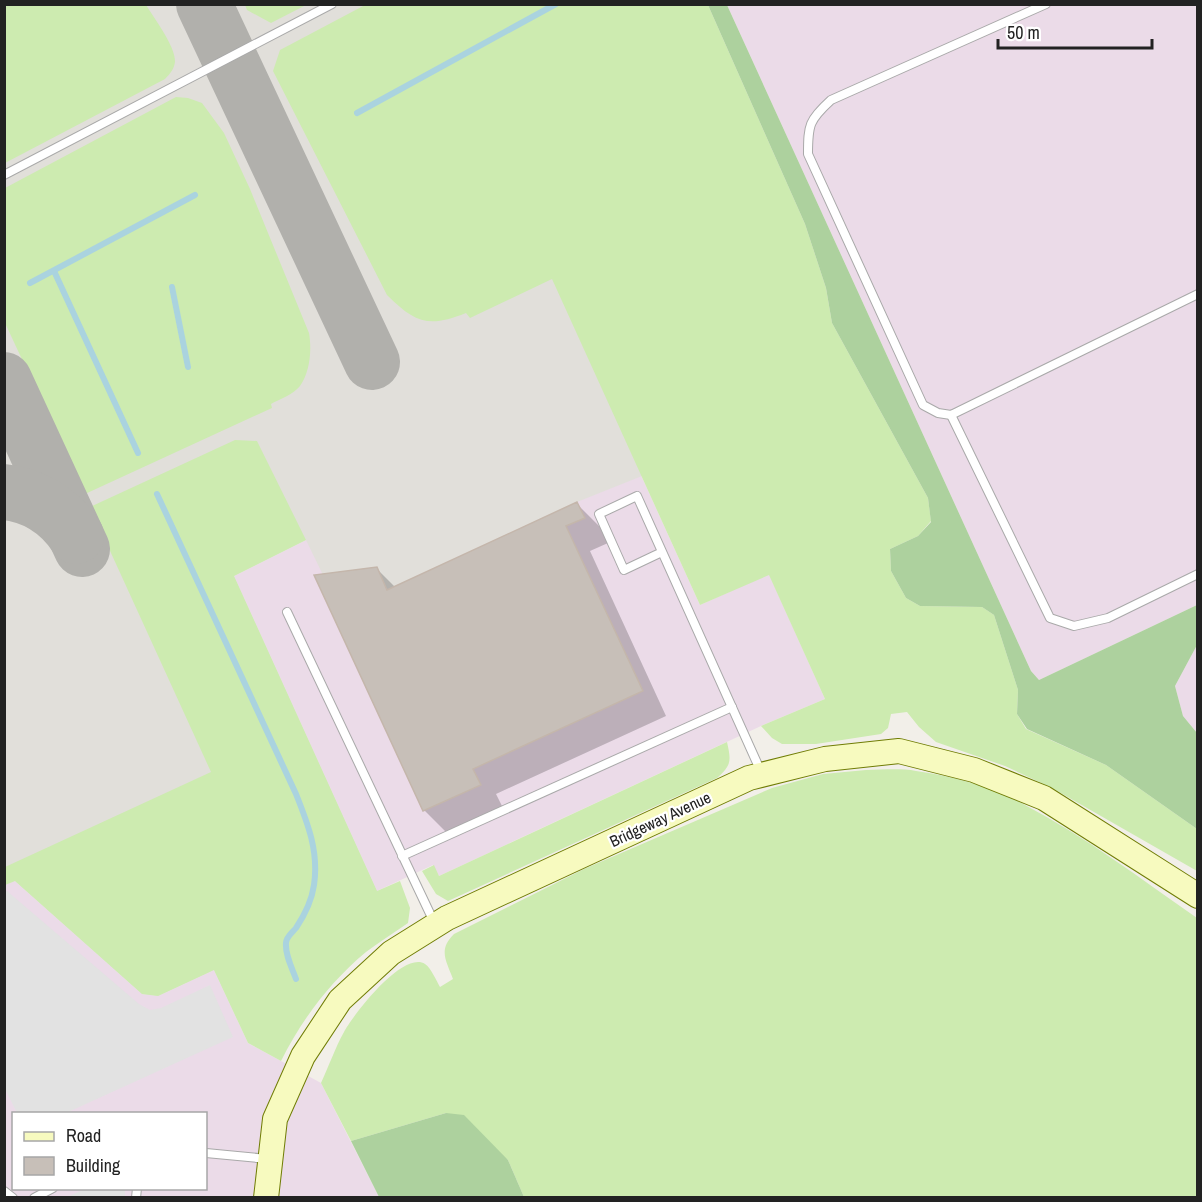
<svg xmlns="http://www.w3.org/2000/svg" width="1202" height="1202" font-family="'Archivo Narrow',sans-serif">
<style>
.industrial{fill:#ebdbe8;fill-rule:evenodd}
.airport{fill:#e1dfda}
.grass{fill:#cdebb0}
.forest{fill:#add19e}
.parking{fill:#e2e2e2}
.shadow{fill:#0003}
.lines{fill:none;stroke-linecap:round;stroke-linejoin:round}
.stream{stroke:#aad3df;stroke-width:6}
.taxiway{stroke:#b1b0ac;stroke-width:56}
.building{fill:#c7bfb8;stroke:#c4b6ab;stroke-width:1.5}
.lane-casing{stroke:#a9a9a9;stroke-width:10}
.secondary-casing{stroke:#707d05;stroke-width:26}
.lane{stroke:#fff;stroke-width:8}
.secondary{stroke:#f7fabf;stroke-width:24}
.labels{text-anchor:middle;stroke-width:4.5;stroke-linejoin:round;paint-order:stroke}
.street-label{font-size:16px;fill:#222;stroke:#fff}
</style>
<rect width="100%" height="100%" fill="#f2efe9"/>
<g class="industrial">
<polygon points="727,5 1197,5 1197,605 1039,680 1031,671"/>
<polygon points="552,279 700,605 769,574 825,699 761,726 439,876 433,865 377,891 234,576 306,540"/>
<polygon points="1197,645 1197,733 1183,716 1175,686"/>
<path d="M15 881 142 994 158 996 214 970 248 1043 321 1083 379 1197 5 1198 4 885ZM14 1114H206V1188H14Z"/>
</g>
<polygon class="airport" points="5,5 627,5 642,476 577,502 387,590 385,585 338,606 306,540 234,576 377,891 237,1019 214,970 158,996 142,994 15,881 5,885"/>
<g class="grass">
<path d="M5 4 146 5C154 18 176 47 175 62 174 69 170 74 165 79L5 163Z"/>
<polygon points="245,5 306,5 271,23 247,10"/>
<path d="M365 5H708L805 224 826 288 832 323 928 498 931 521 918 536 890 549 891 571 906 598 920 606 982 607 994 615 1018 690 1017 714 1026 729 1106 765 1197 829V871L1052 788 1005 766 936 742 919 727 907 712 891 714 888 728 881 734 816 744H782L772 738 761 726 825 699 769 575 700 605 552 279 470 318 466 313C429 328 415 323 387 295L273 71 280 50Z"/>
<path d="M176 97 188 98 202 103 224 133 250 189 309 333C312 350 310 372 300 386 294 394 280 399 271 404L272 408 85 494 5 323V188Z"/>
<path d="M235 440 257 441 306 540 234 576 377 891 400 881 410 908 408 923C394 933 379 942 366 952 330 982 302 1019 281 1061L248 1043 214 970 158 996 142 994 15 881 5 885V867L211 772 90 507Z"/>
<path d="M727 742C731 760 732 765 717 778L448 901 436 894 422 871 434 865 439 876Z"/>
<path d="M866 770C882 770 900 768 916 771 953 776 993 787 1025 805 1086 837 1141 879 1197 918V1197H524L508 1160 446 1113 351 1141 321 1083C329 1066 335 1048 344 1032 353 1015 403 950 425 964 431 968 436 980 440 987L453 979C446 960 438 950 454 934L584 869 772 788 823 774Z"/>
</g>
<g class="forest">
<polygon points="708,5 727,5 1031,671 1039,680 1197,605 1197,645 1175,686 1183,716 1197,733 1197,829 1106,765 1027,729 1017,714 1018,690 994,615 982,607 920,606 906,598 891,571 890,549 918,536 931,522 928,498 832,323 826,288 805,224"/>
<polygon points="446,1113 464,1115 508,1160 524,1197 379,1197 351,1141"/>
</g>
<g class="parking">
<polygon points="7,891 139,1004 150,1010 161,1008 210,985 233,1037 66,1113 17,1113 4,1087 4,892"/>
<polygon points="87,1188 125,1189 125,1197 67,1197"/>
</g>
<polygon class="shadow" points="577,504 602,529 608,543 590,551 666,716 496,794 504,810 449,835 424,810 377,569 396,588"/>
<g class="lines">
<g class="stream">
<polyline points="357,113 556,4"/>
<polyline points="54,271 138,453"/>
<polyline points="30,283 195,195"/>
<polyline points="172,287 188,367"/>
<path d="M157 494 296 794C308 824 319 852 314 885 312 899 304 916 296 928 292 933 286 937 286 943 285 955 292 968 296 979"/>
</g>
<g class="taxiway">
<polyline points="204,4 372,362"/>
<polyline points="4,380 82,549"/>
<path d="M4 492C34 495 59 511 76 536"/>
</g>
</g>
<polygon class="building" points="577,502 585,518 566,526 643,691 473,769 481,785 423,811 314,575 377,567 387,590"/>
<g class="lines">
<defs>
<g id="lane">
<path d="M1046 4 831 100C809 120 808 125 808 154L923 405 938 413 951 415 1198 294"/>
<polyline points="4,175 332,4"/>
<polyline points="951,415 1050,618 1074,626 1108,618 1198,574"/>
<polyline points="662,552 624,570 599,514 637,496 762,774"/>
<polyline points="287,612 434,922"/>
<polyline points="402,856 732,707"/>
<polyline points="206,1153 268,1159"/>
<polyline points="4,1191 13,1198"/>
<polyline points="34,1198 53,1188"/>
<polyline points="136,1198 137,1188"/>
</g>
<polyline id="secondary" points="266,1198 275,1119 303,1056 340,1000 391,953 447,918 749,778 825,759 899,751 974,770 1044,798 1198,896"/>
</defs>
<use href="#lane" class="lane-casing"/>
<use href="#secondary" class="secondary-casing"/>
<use href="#lane" class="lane"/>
<use href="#secondary" class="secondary"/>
</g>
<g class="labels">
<g class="street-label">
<text transform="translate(660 819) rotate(-25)" y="6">Bridgeway Avenue</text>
</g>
</g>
<rect width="1202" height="1202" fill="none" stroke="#222222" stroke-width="12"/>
<rect x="12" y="1112" width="195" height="78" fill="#ffffff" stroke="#a7a7a7" stroke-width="1.5"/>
<rect x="24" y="1132" width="30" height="9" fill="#f7fabf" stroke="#a7a7a7" stroke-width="1.5"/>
<text x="66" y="1142" font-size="18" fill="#222222">Road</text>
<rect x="24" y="1157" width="30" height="18" fill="#c7bfb8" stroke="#a7a7a7" stroke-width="1.5"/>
<text x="66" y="1172" font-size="18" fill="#222222">Building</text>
<path d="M998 39v9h154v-9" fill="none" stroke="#222222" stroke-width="3"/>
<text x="1007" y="39" font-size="18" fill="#222222" stroke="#ffffff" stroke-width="4.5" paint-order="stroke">50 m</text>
</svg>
